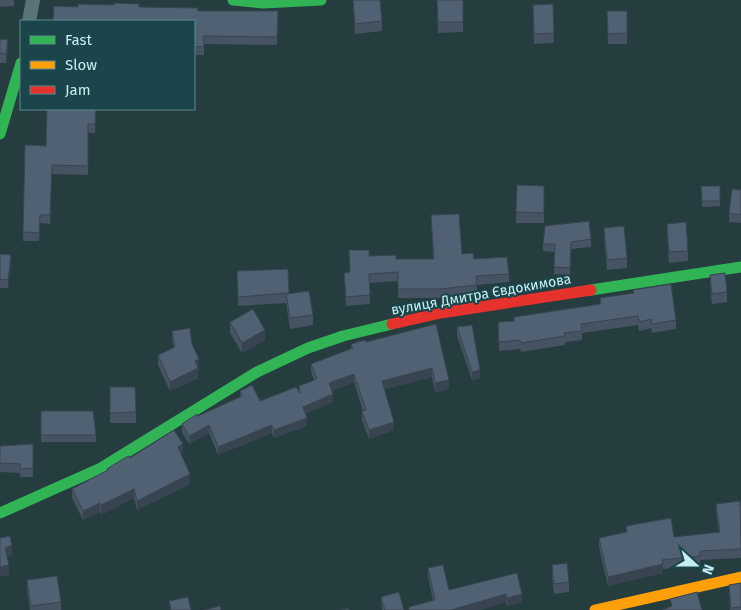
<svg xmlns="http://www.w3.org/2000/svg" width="741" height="610" font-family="'Fira Sans',sans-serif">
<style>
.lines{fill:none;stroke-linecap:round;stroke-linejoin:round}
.street{stroke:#587477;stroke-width:14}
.fast{stroke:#30b455;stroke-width:11}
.slow{stroke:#ff9f0a;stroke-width:11}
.jam{stroke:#e5322d;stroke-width:11}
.wall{fill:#455363}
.shaded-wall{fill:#384450}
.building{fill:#506173;stroke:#384450}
.labels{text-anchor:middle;stroke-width:4;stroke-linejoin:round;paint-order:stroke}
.street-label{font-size:14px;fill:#c7edf2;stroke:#1a454a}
</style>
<rect width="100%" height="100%" fill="#253d3f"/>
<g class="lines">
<polyline class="street" points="29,21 33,0"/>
<g class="fast">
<polyline points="233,0 263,3 321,0"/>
<polyline points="0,134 21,63"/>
<polyline points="591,290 741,267"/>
<polyline points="0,513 101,468 257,372 308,348 343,336 392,324"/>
</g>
<polyline class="slow" points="595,610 741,577"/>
<polyline class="jam" points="392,324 441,313 591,290"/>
</g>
<g class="wall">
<polygon points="0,0 14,0 14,6 0,7"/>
<polygon points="353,0 382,21 382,31 355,34 353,9"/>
<polygon points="437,0 463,0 463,32 438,33"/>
<polygon points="553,4 554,43 534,44 533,5"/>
<polygon points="78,7 139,7 198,11 278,19 277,45 204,44 204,55 194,55 194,21"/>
<polygon points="607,11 627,11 627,44 608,44"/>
<polygon points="0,39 8,49 6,63 0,63"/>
<polygon points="47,109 96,109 95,133 88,133 88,175 52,174 50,224 40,223 39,241 23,241 25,145 46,146"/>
<polygon points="517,185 544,186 544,223 516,223"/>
<polygon points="701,186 720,186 720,206 702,207"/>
<polygon points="741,190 741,223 729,222 729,213"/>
<polygon points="431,215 462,254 509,274 509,282 477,285 477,294 440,298 398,298 398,281 369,283 370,304 346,306 344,273 349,272 369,256 396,259 433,259"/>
<polygon points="667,224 688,251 688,261 669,263 667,234"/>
<polygon points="604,228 627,258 627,268 607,270 604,239"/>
<polygon points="591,239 591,247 571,249 570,275 554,274 555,252 543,251 543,244"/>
<polygon points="0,254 11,263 8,288 0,288"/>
<polygon points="237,271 289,294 313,315 313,325 290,329 286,303 238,306"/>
<polygon points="710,275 727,292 727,302 712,304 710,285"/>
<polygon points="633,290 676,320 676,329 652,333 651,328 639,331 638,325 582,333 582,340 565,342 565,345 521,352 520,349 499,351 498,322 514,321 514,317 600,304 600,298 633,293"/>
<polygon points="230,322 265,340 242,353 230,333"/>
<polygon points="436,324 449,389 435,392 432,377 384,389 394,430 369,439 362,420 362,411 363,411 354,382 332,391 333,402 305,414 307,426 274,438 272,433 218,455 209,433 189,444 182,432 182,424 240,398 240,391 260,401 299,392 299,386 314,380 311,372 311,364 351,349 351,344 366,342"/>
<polygon points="457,327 480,378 472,380 457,336"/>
<polygon points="172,331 192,344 199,369 198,369 198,378 170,391 158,365 158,355 174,348 172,340"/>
<polygon points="110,387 135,387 136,423 110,423"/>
<polygon points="41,411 96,435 96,442 41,442"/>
<polygon points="33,444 33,477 20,477 20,473 0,472 0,446"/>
<polygon points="183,453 181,454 190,484 137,510 134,498 101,515 100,512 83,520 72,498 72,489 107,471 107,469 130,458"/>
<polygon points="716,504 741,506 741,558 700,560 700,565 663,569 663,573 608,586 599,547 599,538 626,532 626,526 674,537 719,532 716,513"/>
<polygon points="552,565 569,582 569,592 554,594 552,576"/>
<polygon points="428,568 449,590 517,573 522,602 507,606 506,602 479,610 409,610 409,607 433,601 428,576"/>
<polygon points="27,580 61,602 61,610 30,610 27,590"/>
<polygon points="741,583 741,610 730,610 729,585"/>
<polygon points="381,597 404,610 382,610"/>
</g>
<g class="shaded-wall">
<polygon points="8,40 8,49 6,63 6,54"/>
<polygon points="11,255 11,263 8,288 8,280"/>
<polygon points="265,330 265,340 242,353 242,343"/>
<polygon points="199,359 198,378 170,391 170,382 195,361"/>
<polygon points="432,368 432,377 382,389 382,381"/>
<polygon points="480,370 480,378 472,380 472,372"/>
<polygon points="354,374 354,382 329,392 329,383"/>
<polygon points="449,380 449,389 435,392 435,383"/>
<polygon points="333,394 333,402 303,415 303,407"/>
<polygon points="307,418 307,426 274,438 274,430"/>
<polygon points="394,422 394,430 369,439 369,430"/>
<polygon points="209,425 209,433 189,444 189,436"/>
<polygon points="272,425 272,433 218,455 218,447"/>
<polygon points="183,444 183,453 178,456 178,447"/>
<polygon points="190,474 190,484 137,510 137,501"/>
<polygon points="134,489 134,498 101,515 101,505"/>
<polygon points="100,503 100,512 83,520 83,511"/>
<polygon points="12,545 12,556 5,558 5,548"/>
<polygon points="663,564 663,573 608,586 608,577"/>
<polygon points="9,565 9,575 0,577 0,567"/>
<polygon points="506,594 506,602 479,610 451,610"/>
<polygon points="522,594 522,602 507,606 507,598"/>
</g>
<g class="building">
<polygon points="353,0 380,0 382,21 355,24"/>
<polygon points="437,0 463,0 463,22 438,22"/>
<polygon points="114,3 139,4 139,7 198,8 198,11 278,11 277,37 203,36 204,46 194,47 194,21 53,21 54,6 78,7 78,4 114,5"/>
<polygon points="553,4 554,33 534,34 533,5"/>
<polygon points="607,11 627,11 627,33 608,34"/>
<polygon points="0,39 8,40 6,54 0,53"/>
<polygon points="47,109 96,109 95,124 88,124 88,166 52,165 50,215 40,215 39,233 23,232 25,145 46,146"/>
<polygon points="517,185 544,186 544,213 516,212"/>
<polygon points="701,186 720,186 720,201 702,201"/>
<polygon points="732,189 741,190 741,215 729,213"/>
<polygon points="459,214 462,254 473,253 474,259 507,257 509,274 476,276 477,285 440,289 398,289 398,272 369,274 370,295 346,297 344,273 350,272 349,250 369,250 369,256 396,255 396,259 434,259 431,215"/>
<polygon points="589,221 591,239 571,242 570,268 554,267 555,244 543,244 545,226"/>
<polygon points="686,222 688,251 669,252 667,224"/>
<polygon points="624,226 627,258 607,260 604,228"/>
<polygon points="0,254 11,255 8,280 0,279"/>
<polygon points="288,269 289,293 238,297 237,271"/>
<polygon points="725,273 727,292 712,294 710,275"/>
<polygon points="671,284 676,320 652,324 651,319 639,322 638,316 581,324 582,331 564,333 565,336 521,343 520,340 499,342 498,322 514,321 514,317 601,304 600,298 634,293 633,290"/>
<polygon points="309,291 313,315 290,318 286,294"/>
<polygon points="253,309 265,330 242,343 230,322"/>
<polygon points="436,324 449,380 435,383 432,368 382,381 394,422 369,430 362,411 366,410 354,374 329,383 333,394 303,407 307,418 274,430 272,425 218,447 209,425 189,436 182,424 197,414 198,416 242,396 240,391 252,385 260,401 296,387 300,393 299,386 317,379 311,364 353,348 351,344 365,340 366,342"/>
<polygon points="472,325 480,370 472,372 457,327"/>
<polygon points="190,328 192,344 199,359 195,361 198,368 170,382 158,355 175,347 172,331"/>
<polygon points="110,387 135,387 136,412 110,413"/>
<polygon points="41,411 93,411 96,435 41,435"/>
<polygon points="174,430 183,444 178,447 190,474 137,501 134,489 101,505 100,503 83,511 72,489 108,470 107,469 123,459 129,456 130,458"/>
<polygon points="33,444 33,468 20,469 20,464 0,463 0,446"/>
<polygon points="740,501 741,549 700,551 700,556 662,560 663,564 608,577 599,538 627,532 626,526 671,518 674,537 720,532 716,504"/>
<polygon points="10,536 12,545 5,548 9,565 0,567 0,538"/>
<polygon points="567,563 569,582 554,584 552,565"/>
<polygon points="443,565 449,590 517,573 522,594 507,598 506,594 451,610 409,610 409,607 435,600 428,568"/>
<polygon points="57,576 61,602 31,606 27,580"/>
<polygon points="741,583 741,607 731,608 729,585"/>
<polygon points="399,592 404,610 385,610 381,597"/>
<polygon points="697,592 702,610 662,610 672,606 670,599"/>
<polygon points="188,597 191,610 171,610 169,601"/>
<polygon points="220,606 221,610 204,610"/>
<polygon points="349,608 349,610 341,610"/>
</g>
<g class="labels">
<g class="street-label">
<text transform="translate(481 294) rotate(-10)" y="5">вулиця Дмитра Євдокимова</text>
</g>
</g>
<rect x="20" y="20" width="175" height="90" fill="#1a454a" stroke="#5f888d"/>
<rect x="30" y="36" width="25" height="8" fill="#30b455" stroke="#5f888d"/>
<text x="65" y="45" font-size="15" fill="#c7edf2">Fast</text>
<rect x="30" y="61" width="25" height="8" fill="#ff9f0a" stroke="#5f888d"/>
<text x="65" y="70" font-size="15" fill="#c7edf2">Slow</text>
<rect x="30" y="86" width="25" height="8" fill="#e5322d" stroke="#5f888d"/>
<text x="65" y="95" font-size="15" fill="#c7edf2">Jam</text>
<g transform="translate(696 565) rotate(111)" stroke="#1a454a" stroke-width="4" paint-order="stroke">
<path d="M0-4L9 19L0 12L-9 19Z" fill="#c7edf2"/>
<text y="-8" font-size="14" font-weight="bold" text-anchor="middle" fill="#c7edf2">N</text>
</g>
</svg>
